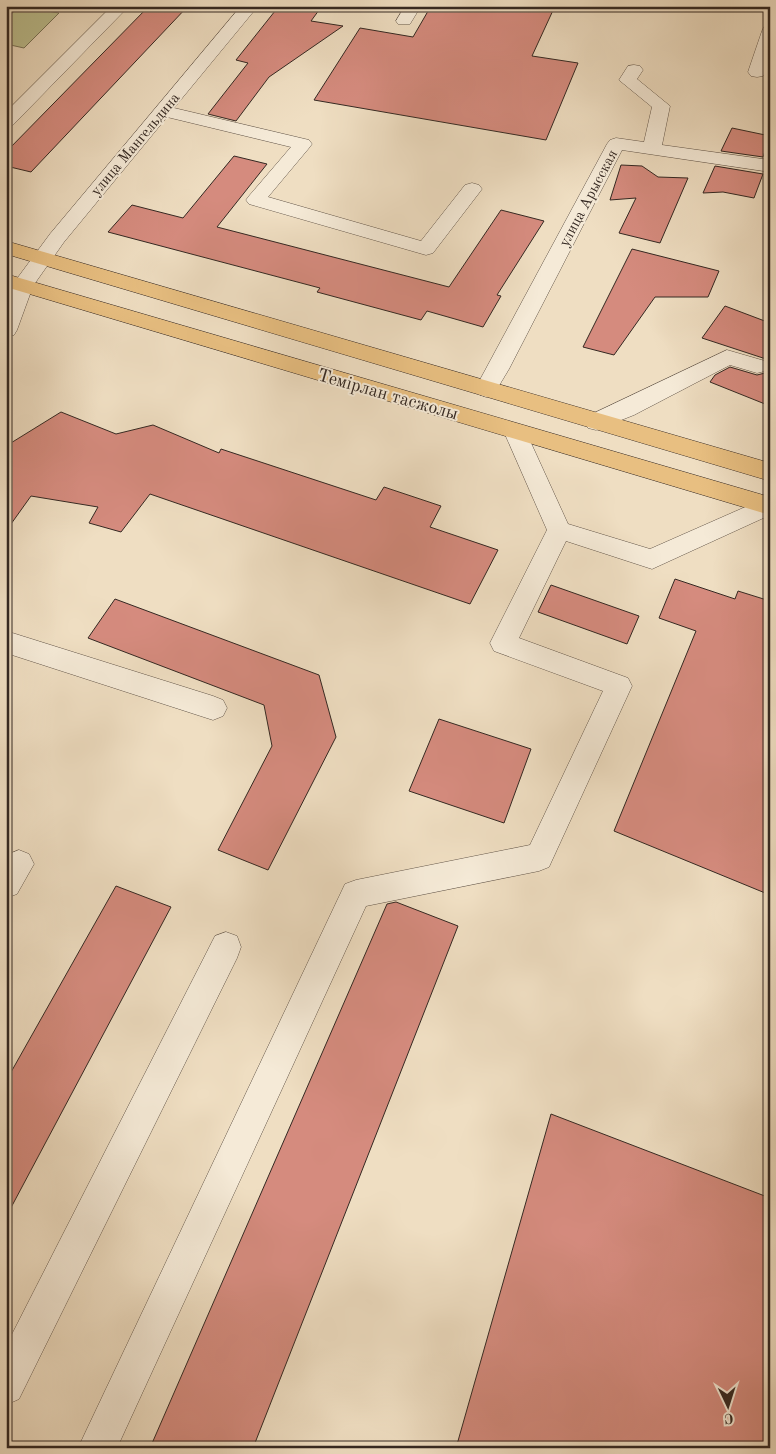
<svg xmlns="http://www.w3.org/2000/svg" width="776" height="1454" font-family="'Old Standard TT',serif">
<style>
.green{fill:#bdc090;stroke:#787459}
.building{fill:#d58b7e;stroke:#342822}
.lines{fill:none;stroke-linecap:round;stroke-linejoin:round}
.minor-casing{stroke:#63564a;stroke-width:1}
.major-casing{stroke:#342822;stroke-width:1}
.minor{fill:#f5ead7;fill-rule:evenodd}
.major{fill:#e8bf81;fill-rule:evenodd}
.labels{text-anchor:middle;stroke-width:4;stroke-linejoin:round;paint-order:stroke}
.far-street-label{font-size:15px;fill:#342822;stroke:#f5ead7}
.street-label{font-size:18px;fill:#342822;stroke:#f5ead7}
</style>
<rect width="100%" height="100%" fill="#efdec2"/>
<filter id="stains"><feTurbulence type="fractalNoise" baseFrequency=".004" numOctaves="4"/><feColorMatrix values="0 0 0 0 .2 0 0 0 0 .09 0 0 0 0 .02 0 0 0 .5 -.17"/></filter>
<radialGradient id="worn" r=".72"><stop offset=".6" stop-color="#630" stop-opacity="0"/><stop offset="1" stop-color="#630" stop-opacity=".3"/></radialGradient>
<polygon class="green" points="20,6 59,13 24,48 6,44 6,19"/>
<g class="building">
<polygon points="149,6 188,6 31,172 6,166 6,152"/>
<polygon points="279,6 322,6 311,21 343,26 269,77 236,121 208,114 248,63 236,60"/>
<polygon points="431,6 555,6 532,56 578,63 546,140 314,100 360,28 413,37"/>
<polygon points="732,128 770,136 763,157 721,151"/>
<polygon points="234,156 267,164 217,227 449,287 501,210 544,221 497,295 501,296 483,327 427,311 421,320 317,292 320,288 108,232 132,205 183,218"/>
<polygon points="621,165 642,166 658,177 688,178 660,243 619,233 636,198 610,200"/>
<polygon points="715,166 763,174 754,198 723,192 703,193"/>
<polygon points="632,249 719,271 708,297 655,297 614,355 583,347"/>
<polygon points="725,306 770,323 770,406 710,382 715,375 730,367 757,375 765,373 770,367 766,359 702,338"/>
<polygon points="61,412 116,434 153,425 219,453 221,449 376,500 384,487 441,506 430,527 498,550 470,604 150,494 121,532 89,523 98,507 31,496 6,531 6,446"/>
<polygon points="675,579 735,599 738,591 770,601 770,895 614,831 696,631 659,618"/>
<polygon points="551,585 639,616 627,644 538,612"/>
<polygon points="115,599 319,675 336,737 268,870 218,850 272,746 264,705 88,638"/>
<polygon points="439,719 531,749 504,823 409,791"/>
<polygon points="116,886 171,907 6,1217 6,1081"/>
<polygon points="396,902 458,926 253,1448 150,1448 387,904"/>
<polygon points="551,1114 770,1198 770,1448 456,1448"/>
</g>
<g class="lines">
<defs>
<g id="minor">
<polygon points="112,6 129,6 12,126 6,127 6,112"/>
<polygon points="241,6 258,6 174,108 309,140 312,144 309,148 268,197 421,241 465,185 472,183 479,185 482,189 479,193 433,253 426,255 249,204 246,200 249,196 291,147 167,117 64,242 33,286 17,330 14,335 6,337 6,302 16,280 50,234"/>
<polygon points="405,6 421,6 410,24 398,24 396,21"/>
<path d="M770 26C770 42 773 62 763 76L757 77 751 76 748 72 762 31 764 27Z"/>
<polygon points="634,65 640,66 643,70 637,79 670,106 662,145 770,160 770,172 622,150 509,369 494,394 486,397 478,394 475,389 607,144 610,140 616,138 644,142 652,107 619,80 628,66"/>
<polygon points="727,350 765,361 768,366 765,371 757,373 730,365 634,415 596,430 588,428 585,422 588,416"/>
<polygon points="515,424 523,426 526,432 568,524 650,549 768,497 770,498 770,515 652,569 566,541 519,638 628,678 632,686 549,867 539,871 366,906 117,1448 78,1448 345,884 356,880 530,845 603,691 494,651 490,643 547,530 504,432 507,426"/>
<polygon points="6,631 213,696 223,700 227,708 223,716 213,720 6,653"/>
<polygon points="19,850 29,854 34,864 17,894 6,898 6,858 9,854"/>
<polygon points="226,932 237,936 241,947 237,958 19,1399 6,1405 6,1346 215,936"/>
</g>
<g id="major">
<polygon points="6,241 770,463 770,481 6,254"/>
<polygon points="6,274 770,497 770,515 6,287"/>
</g>
</defs>
<use href="#minor" class="minor-casing"/>
<use href="#major" class="major-casing"/>
<use href="#minor" class="minor"/>
<use href="#major" class="major"/>
</g>
<g class="labels">
<g class="far-street-label">
<text transform="translate(135 144) rotate(-50)" y="5">улица Мангельдина</text>
<text transform="translate(588 198) rotate(-62)" y="5">улица Арысская</text>
</g>
<g class="street-label">
<text transform="translate(388 394) rotate(16)" y="6">Темірлан тасжолы</text>
</g>
</g>
<rect width="776" height="1454" fill="none" stroke="#efdec2" stroke-width="25"/>
<rect x="8" y="8" width="761" height="1439" fill="none" stroke="#342822" stroke-width="2.5"/>
<rect x="12" y="12" width="751" height="1429" fill="none" stroke="#342822"/>
<g transform="translate(728 1406) rotate(176)" stroke="#f5ead7" stroke-width="4" paint-order="stroke">
<path d="M0-4L9 19L0 12L-9 19Z" fill="#342822"/>
<text y="-8" font-size="14" font-weight="bold" text-anchor="middle" fill="#342822">С</text>
</g>
<rect width="100%" height="100%" filter="url(#stains)"/>
<rect width="100%" height="100%" fill="url(#worn)"/>
</svg>
